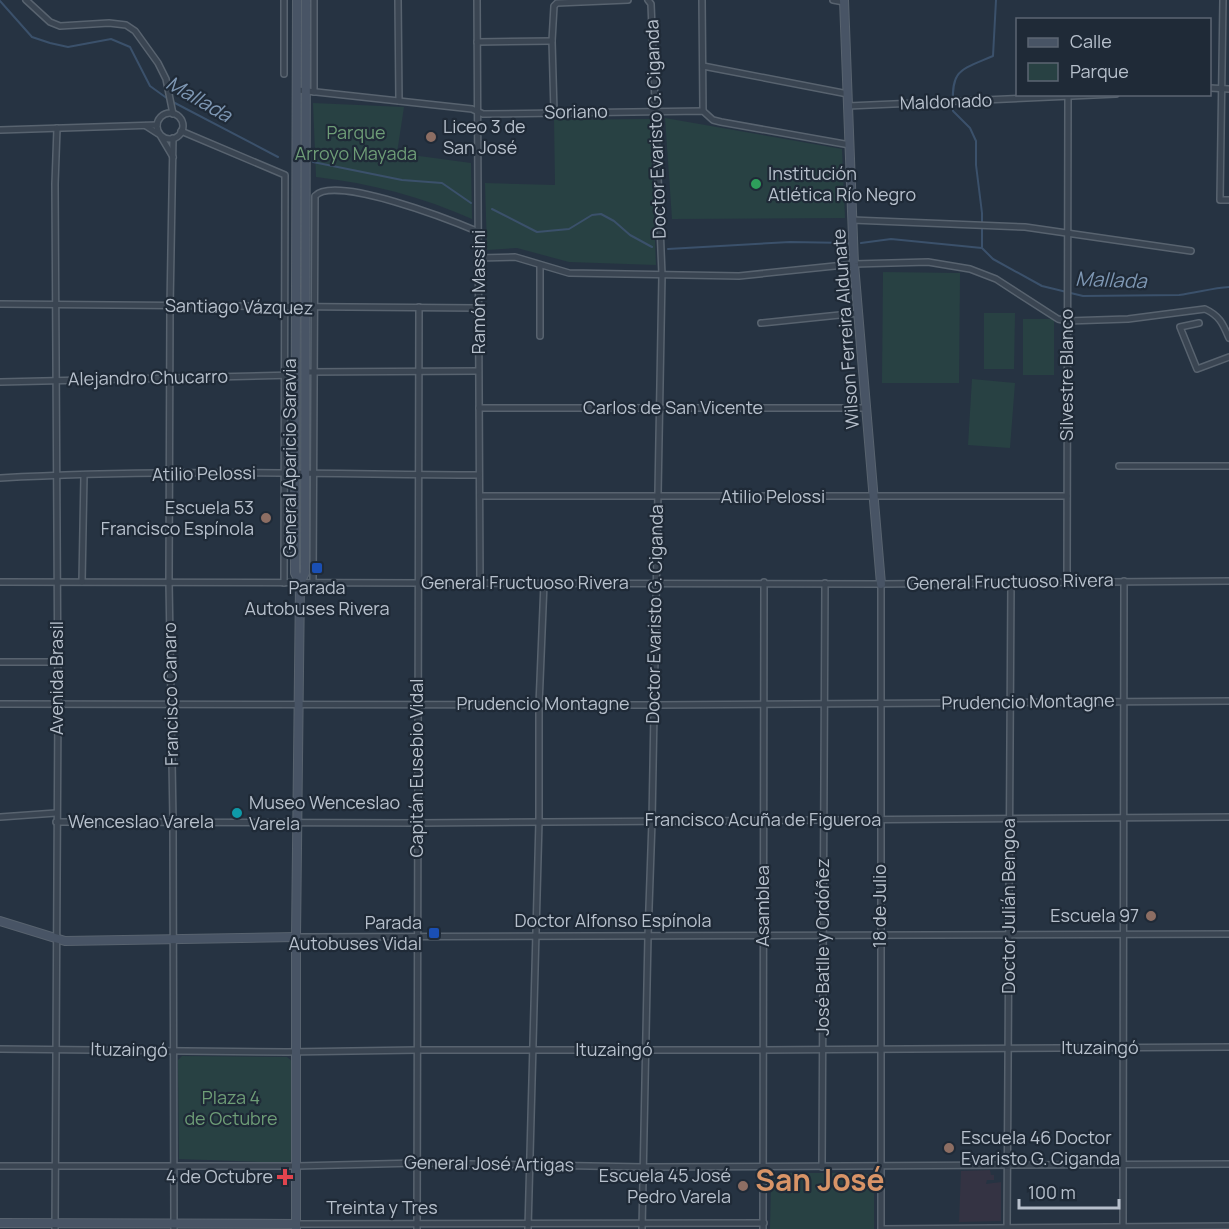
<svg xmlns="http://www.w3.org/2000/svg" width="1229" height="1229" font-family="Manrope,sans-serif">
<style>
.medical{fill:#343343}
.green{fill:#284143}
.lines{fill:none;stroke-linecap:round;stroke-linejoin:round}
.stream{stroke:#3b516b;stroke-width:2}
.street-casing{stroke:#58636f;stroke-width:8}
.secondary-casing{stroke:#58636f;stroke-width:10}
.street{stroke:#3a4552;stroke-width:5}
.secondary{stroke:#485465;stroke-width:8}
.education-dot{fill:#8d6e63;stroke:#1f2a37;stroke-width:2}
.leisure-dot{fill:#2e9e5b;stroke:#1f2a37;stroke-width:2}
.transit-dot{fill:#1a4fb4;stroke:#1f2a37;stroke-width:2}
.culture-dot{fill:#0f9aa8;stroke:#1f2a37;stroke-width:2}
.health-dot{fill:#e0444e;stroke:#1f2a37;stroke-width:2}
.labels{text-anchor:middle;stroke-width:4.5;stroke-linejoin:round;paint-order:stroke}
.street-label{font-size:18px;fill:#b7c0cc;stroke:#1f2a37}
.poi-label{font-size:18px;fill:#b7c0cc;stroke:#1f2a37;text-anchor:end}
.park-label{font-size:18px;fill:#6e9d77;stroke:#1f2a37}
.water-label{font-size:20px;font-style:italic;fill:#7e97b3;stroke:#1f2a37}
.town-label{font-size:30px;font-weight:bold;fill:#d89467;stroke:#1f2a37}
</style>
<rect width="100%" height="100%" fill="#263342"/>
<polygon class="medical" points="990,1170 991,1175 994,1175 994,1180 987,1180 986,1184 1001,1182 1001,1221 959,1222 961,1171"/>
<g class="green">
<path d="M313 103 404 107 397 153 471 163 472 219C423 197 370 183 316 177Z"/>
<polygon points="665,118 842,149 845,218 672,219"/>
<polygon points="650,119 656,265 569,262 517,248 487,250 485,183 555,185 554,120"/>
<polygon points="883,272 960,273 959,383 882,383"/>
<polygon points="984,313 1015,313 1014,369 984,369"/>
<rect x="1023" y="319" width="31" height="56"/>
<polygon points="972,379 1015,383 1010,448 968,445"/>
<polygon points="182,1056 287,1057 293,1062 292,1159 288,1163 179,1159 178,1060"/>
<polygon points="781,1173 864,1173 869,1175 874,1184 874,1229 770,1229 771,1184 774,1177"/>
</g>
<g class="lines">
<g class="stream">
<polyline points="0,1 32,37 50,43 68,47 111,39 130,47 150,86 168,99"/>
<polyline points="173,102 278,157"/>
<polyline points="313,162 402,180 442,183 471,203"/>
<polyline points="492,209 537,232 569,229 592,215 601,214 614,221 630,235 652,247"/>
<path d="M861 243 891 239 982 248 993 259 1042 286 1083 296 1179 295C1196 293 1212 288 1229 287"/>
<path d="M982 247V213L976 165V141L970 128 953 111C951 69 958 71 993 56L996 0"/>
<polyline points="668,249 790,242 849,243"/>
</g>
<defs>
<g id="street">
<polyline points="26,0 50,22 60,26 109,23 126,25 135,31 158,63 166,79 173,114"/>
<polyline points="398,0 399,101"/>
<polyline points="477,0 480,583"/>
<polyline points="702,0 703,111"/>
<polyline points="833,0 844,2"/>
<polyline points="1223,0 1220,200 1229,200"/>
<polyline points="477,42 552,41"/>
<polyline points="703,66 848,94"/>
<polyline points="284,74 284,0"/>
<polyline points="1210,88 1229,89"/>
<polyline points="298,90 472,109 483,114 703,111 713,120 721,122 850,145"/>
<polyline points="314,92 314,0"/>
<polyline points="848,106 1116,94"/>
<polyline points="554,112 552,41 554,6 557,3 628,0"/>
<circle cx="170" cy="126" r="13"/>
<polyline points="146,126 160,135 173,157"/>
<polyline points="0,130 157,125"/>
<polyline points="181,131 285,175 284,583"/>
<polyline points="173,138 170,307 169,582 173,821 174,1229"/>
<polyline points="852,220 1025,227 1191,251"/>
<path d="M478 258 515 257 569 273 739 276 854 264 928 262 970 269 996 279 1058 319 1067 321 1128 319 1205 309C1220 316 1223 324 1229 338"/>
<polyline points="0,304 477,308"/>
<polyline points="761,323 859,313"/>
<polyline points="1199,323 1180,327 1197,369 1229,357"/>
<polyline points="540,336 540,265"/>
<polyline points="305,372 478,371"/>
<polyline points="0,382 296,375"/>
<polyline points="479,408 867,408"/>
<polyline points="1119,466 1229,466"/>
<path d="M0 478C159 469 320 474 479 475"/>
<polyline points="480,496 1067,496"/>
<polyline points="1067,581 1068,97"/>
<polyline points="0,582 881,584 1229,581"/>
<polyline points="82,582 84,475"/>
<path d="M313 583 315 196C334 174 453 221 479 232"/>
<polyline points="881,584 881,1229 1229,1226"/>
<polyline points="0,662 58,662"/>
<polyline points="0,704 654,705 1229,701"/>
<polyline points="0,817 56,813"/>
<polyline points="56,822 417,823 1229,817"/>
<polyline points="296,937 1229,934"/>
<polyline points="0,1049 287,1052 417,1050 763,1050 1229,1047"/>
<polyline points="0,1166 297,1166 417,1163 644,1167 1229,1164"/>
<polyline points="822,1167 825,583"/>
<polyline points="296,1224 764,1223"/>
<polyline points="1123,1227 1124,581"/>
<polyline points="55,1229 58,704 55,184 57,128"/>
<polyline points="417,1229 419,307"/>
<polyline points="528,1229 539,821 539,705 544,583"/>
<polyline points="642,1229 648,936 652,821 662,275 651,4 648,0"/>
<polyline points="763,1229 764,582"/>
<polyline points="1007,1229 1011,582"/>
</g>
<g id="secondary">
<polyline points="297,0 295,573 300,583"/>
<polyline points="844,0 854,264 881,584"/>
<polyline points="0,921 65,941 296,937"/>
<polyline points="0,1223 296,1224"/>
<polyline points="296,1229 296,937 300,583 305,573 306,0"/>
</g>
</defs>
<use href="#street" class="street-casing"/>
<use href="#secondary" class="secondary-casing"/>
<use href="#street" class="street"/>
<use href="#secondary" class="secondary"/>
</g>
<g class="education-dot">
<circle cx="431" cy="137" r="6"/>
<circle cx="266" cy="518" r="6"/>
<circle cx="1151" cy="916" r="6"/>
<circle cx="949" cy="1148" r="6"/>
<circle cx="743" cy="1186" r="6"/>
</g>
<circle class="leisure-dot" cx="756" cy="184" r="6"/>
<g class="transit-dot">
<rect x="311" y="562" width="12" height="12" rx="3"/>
<rect x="428" y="927" width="12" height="12" rx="3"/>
</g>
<circle class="culture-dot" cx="237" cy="813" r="6"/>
<path class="health-dot" d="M282 1168h6v6h6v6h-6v6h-6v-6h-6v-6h6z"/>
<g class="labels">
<g class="street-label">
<text transform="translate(946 102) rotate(-2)" y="6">Maldonado</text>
<text transform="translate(576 112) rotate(-1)" y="6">Soriano</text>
<text transform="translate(656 129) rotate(-92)" y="6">Doctor Evaristo G. Ciganda</text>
<text transform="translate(479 292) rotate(-90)" y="6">Ramón Massini</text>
<text transform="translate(239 307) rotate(1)" y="6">Santiago Vázquez</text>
<text transform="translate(846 329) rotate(-94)" y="6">Wilson Ferreira Aldunate</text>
<text transform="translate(1067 375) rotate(-90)" y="6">Silvestre Blanco</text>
<text transform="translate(148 378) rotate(-1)" y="6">Alejandro Chucarro</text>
<text x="673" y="414">Carlos de San Vicente</text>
<text transform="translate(290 458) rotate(-90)" y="6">General Aparicio Saravia</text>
<text transform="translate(204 474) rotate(-1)" y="6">Atilio Pelossi</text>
<text x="773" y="503">Atilio Pelossi</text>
<text transform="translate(1010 582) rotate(-1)" y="6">General Fructuoso Rivera</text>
<text x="525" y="589">General Fructuoso Rivera</text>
<text transform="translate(655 614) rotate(-89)" y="6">Doctor Evaristo G. Ciganda</text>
<text transform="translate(57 678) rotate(-90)" y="6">Avenida Brasil</text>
<text transform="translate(171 694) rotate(-91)" y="6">Francisco Canaro</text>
<text transform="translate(1028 702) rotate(-1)" y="6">Prudencio Montagne</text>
<text x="543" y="710">Prudencio Montagne</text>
<text transform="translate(417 768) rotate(-90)" y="6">Capitán Eusebio Vidal</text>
<text x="763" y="826">Francisco Acuña de Figueroa</text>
<text x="141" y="828">Wenceslao Varela</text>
<text transform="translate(763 906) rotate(-90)" y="6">Asamblea</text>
<text transform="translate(880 906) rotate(-90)" y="6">18 de Julio</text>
<text transform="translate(1009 906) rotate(-90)" y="6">Doctor Julián Bengoa</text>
<text x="613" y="927">Doctor Alfonso Espínola</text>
<text transform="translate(823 947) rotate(-90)" y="6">José Batlle y Ordóñez</text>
<text x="1100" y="1054">Ituzaingó</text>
<text transform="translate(129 1050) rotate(1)" y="6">Ituzaingó</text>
<text x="614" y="1056">Ituzaingó</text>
<text transform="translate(489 1164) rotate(1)" y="6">General José Artigas</text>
<text x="382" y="1214">Treinta y Tres</text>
</g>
<g class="poi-label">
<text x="443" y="133" text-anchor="start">Liceo 3 de<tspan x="443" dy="21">San José</tspan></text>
<text x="768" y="180" text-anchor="start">Institución<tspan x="768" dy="21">Atlética Río Negro</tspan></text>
<text x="254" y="514">Escuela 53<tspan x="254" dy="21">Francisco Espínola</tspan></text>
<text x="317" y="594" text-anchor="middle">Parada<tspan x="317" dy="21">Autobuses Rivera</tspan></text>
<text x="249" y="809" text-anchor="start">Museo Wenceslao<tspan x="249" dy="21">Varela</tspan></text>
<text x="1139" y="922">Escuela 97</text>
<text x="422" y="929">Parada<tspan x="422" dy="21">Autobuses Vidal</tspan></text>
<text x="961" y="1144" text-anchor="start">Escuela 46 Doctor<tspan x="961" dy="21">Evaristo G. Ciganda</tspan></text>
<text x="731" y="1182">Escuela 45 José<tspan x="731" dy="21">Pedro Varela</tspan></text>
<text x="273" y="1183">4 de Octubre</text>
</g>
<g class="park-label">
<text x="356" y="139">Parque<tspan x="356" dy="21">Arroyo Mayada</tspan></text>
<text x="231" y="1104">Plaza 4<tspan x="231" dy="21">de Octubre</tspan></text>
</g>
<g class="water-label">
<text transform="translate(199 99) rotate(30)" y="7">Mallada</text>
<text transform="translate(1111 280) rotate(2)" y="7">Mallada</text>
</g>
<g class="town-label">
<text x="820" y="1191">San José</text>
</g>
</g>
<rect x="1016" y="18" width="195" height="78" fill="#1f2a37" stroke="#5c6673" stroke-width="1.5"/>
<rect x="1028" y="38" width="30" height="9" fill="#485465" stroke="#5c6673" stroke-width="1.5"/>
<text x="1070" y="48" font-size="18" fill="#b7c0cc">Calle</text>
<rect x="1028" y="63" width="30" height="18" fill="#284143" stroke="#5c6673" stroke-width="1.5"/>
<text x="1070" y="78" font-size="18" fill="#b7c0cc">Parque</text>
<path d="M1019 1199v9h100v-9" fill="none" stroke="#b7c0cc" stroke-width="3"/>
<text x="1028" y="1199" font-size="18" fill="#b7c0cc" stroke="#1f2a37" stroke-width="4.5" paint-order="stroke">100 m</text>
</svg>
